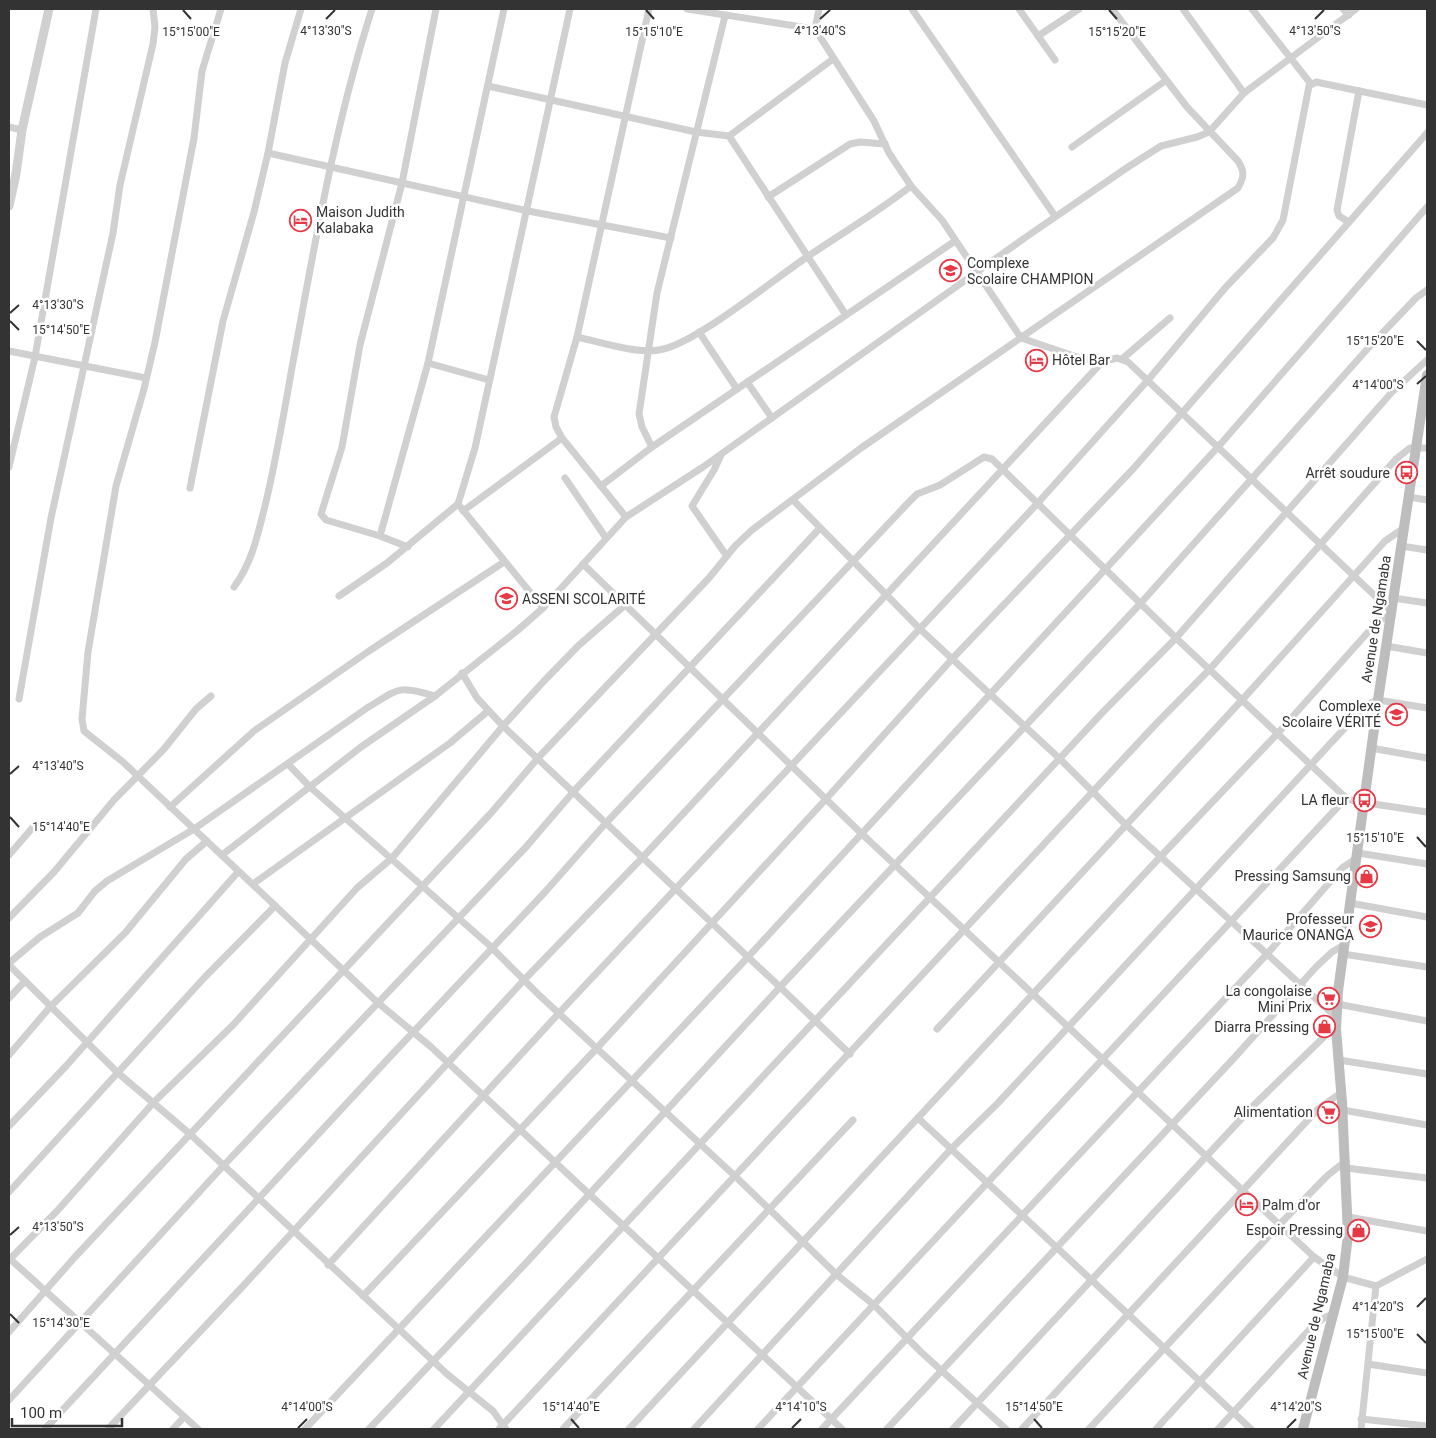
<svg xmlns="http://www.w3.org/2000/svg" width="1436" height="1438" font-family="Roboto,sans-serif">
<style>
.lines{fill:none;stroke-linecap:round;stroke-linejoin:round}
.minor{stroke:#d0d0d0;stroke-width:7}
.tertiary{stroke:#d0d0d0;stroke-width:9}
.secondary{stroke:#bdbdbd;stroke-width:10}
.ticks{fill:none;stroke:#333;stroke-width:2}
.labels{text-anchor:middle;stroke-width:5;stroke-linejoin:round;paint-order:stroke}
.poi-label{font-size:14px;fill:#333;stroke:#fff;text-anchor:end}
.street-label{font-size:14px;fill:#333;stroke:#fff}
.ticks-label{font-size:12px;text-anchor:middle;fill:#333;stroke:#fff;stroke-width:5;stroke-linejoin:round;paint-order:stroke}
</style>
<rect width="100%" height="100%" fill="#fff"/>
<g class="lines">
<g class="minor">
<polyline points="221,9 202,71 194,138 155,342 144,389 116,486 88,652 82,719 84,731 123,762 377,1002 430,1046 842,1429"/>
<polyline points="687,9 815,29"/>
<polyline points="819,9 815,29 874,121 889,153 911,186 942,220 1021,338 1083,359 1102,362"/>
<polyline points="912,9 1055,216"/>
<polyline points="1019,9 1055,60"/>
<polyline points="1183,9 1244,93"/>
<polyline points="1252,9 1311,84"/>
<polyline points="1343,9 1349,15"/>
<polyline points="1038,36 1079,9"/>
<polyline points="488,86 696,132 729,136 833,59"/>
<polyline points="9,127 22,130"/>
<polyline points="729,136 846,315"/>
<polyline points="1072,147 1165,81"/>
<polyline points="268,153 528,211 671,238"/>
<polyline points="768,197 850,144 860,142 885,144"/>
<polyline points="1349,222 1339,216 1337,210 1359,91"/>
<polyline points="699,332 737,389"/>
<path d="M577 337C600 342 636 354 659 350 694 345 774 279 807 257 842 233 878 212 911 186"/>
<polyline points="9,351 146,378"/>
<polyline points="1122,359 1170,318"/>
<polyline points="428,363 489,380"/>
<polyline points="747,382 772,418"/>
<polyline points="652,447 642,427 639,414 657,293 725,16"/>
<polyline points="721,455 714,470 692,506 726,555"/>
<polyline points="9,467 35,357 96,9"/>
<polyline points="565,478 606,538"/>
<polyline points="601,486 652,447 955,241"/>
<polyline points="190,488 223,321 254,212 268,153 285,63 301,9"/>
<polyline points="1409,497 1427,500"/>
<polyline points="793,500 920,629 1060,759 1125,824 1337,1018"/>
<polyline points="463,511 562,438"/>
<polyline points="626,517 562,438 556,427 554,417 577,337 649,9"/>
<polyline points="380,536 326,520 321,514 342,447 360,345 402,183 436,9"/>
<polyline points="1401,546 1427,550"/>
<polyline points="408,547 380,536 428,363 504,9"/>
<polyline points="583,564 862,834 1314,1257 1343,1277 1376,1286 1427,1259"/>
<path d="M234 587C251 564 257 538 264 510 276 462 284 412 293 362 315 243 335 124 372 9"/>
<polyline points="339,596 387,563 458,504"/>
<polyline points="1393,598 1427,603"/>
<polyline points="543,608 458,504 475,448 570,9"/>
<polyline points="1386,646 1427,653"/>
<polyline points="19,699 51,518 113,233 120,185 153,44 155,27 153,9"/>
<polyline points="1371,748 1427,758"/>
<polyline points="288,764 310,787 489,945 539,995 736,1177 836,1274 874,1305 921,1352 1006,1429"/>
<polyline points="170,807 254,731 369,651 504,562"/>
<polyline points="1358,853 1427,864"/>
<polyline points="9,855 34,826"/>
<polyline points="222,855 361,747 435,696 518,630 543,608 626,517 703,467 1026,237 1128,167 1161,146 1197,137 1209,132 1244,93 1356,9"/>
<polyline points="253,884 450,743 488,711"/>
<polyline points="1350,903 1427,917"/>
<polyline points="9,918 54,872 114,800 164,749 196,709 211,696"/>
<polyline points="1343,954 1427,967"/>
<path d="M9 963 40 937 78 913 95 891 107 881 194 829 367 708C400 688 397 685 435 696"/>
<polyline points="9,965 118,1073 190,1134 447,1374 493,1411 506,1429"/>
<polyline points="9,998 25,981"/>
<polyline points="1337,1004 1427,1021"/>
<polyline points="937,1029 1242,700 1385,541 1404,528"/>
<polyline points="850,1054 780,987 1140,604 1370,346 1416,298 1427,290"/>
<polyline points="9,1055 50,1007 125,933 186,859 207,841"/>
<polyline points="1339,1060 1427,1074"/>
<polyline points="1343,1110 1427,1125"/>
<polyline points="918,1118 1251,1429"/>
<polyline points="9,1126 67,1065 238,872"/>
<polyline points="1346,1168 1427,1178"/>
<polyline points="9,1192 204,978 275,906"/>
<polyline points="1348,1217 1427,1231"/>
<polyline points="9,1258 198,1429"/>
<polyline points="9,1260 57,1211 154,1102 233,1025 357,888 392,858 503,726 544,681 578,646 625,605"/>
<polyline points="328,1265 559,1013 1036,505 1148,380 1225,288 1273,238 1283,220 1309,86 1316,82 1427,105"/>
<polyline points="363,1296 597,1048 826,799 953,658 1133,469 1427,133"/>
<path d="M9 1332 74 1258 491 813 538 758 709 578 735 546 752 530 861 448 1238 188C1244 177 1245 172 1238 161L1187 107 1112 9"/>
<polyline points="1368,1364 1427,1373"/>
<polyline points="9,1400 224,1165 526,847 574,791 820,528"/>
<polyline points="1361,1419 1427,1426"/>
<polyline points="45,1429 386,1061 545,892 605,824 909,502 917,494 940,485 984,457 992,459 1176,638 1346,798 1354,801 1427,812"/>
<polyline points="108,1429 244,1285 524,980 642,858 1102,362 1117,358 1128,362 1391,611"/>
<polyline points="173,1429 184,1417"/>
<polyline points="305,1429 748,957 503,726 477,698 462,673"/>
<polyline points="369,1429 526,1263 780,987 748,957 1218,447 1427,207"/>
<polyline points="434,1429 1102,713 1176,638 1392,392 1427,360"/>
<polyline points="499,1429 1153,727 1209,670 1396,459 1410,448 1427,448"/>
<polyline points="563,1429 853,1120"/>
<polyline points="629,1429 1161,856 1278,733 1369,631 1382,619 1391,615"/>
<polyline points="694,1429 951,1149 998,1103 1366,705 1378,700 1427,708"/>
<polyline points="758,1429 1346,798"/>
<polyline points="822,1429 1268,953 1342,868 1357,858"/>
<polyline points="887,1429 1235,1057 1316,967 1332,952 1344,945"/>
<polyline points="953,1429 1254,1105 1327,1034 1336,1029"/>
<polyline points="1022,1429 1318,1109 1342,1092"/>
<polyline points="1089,1429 1280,1224 1328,1175 1346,1161"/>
<polyline points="1156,1429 1314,1257"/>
<polyline points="1218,1429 1310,1329 1325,1317 1334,1314"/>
<polyline points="1361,1429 1376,1286"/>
</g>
<polyline class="tertiary" points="9,206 16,174 22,130 49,9"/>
<polyline class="secondary" points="1303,1429 1343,1277 1348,1235 1342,1102 1336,1029 1338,991 1378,700 1427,375"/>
</g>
<path class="ticks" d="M183 10 191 19M646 10 654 19M1109 10 1117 19M326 19 335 10M820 19 830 10M1315 19 1324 10M10 313 19 305M10 321 19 330M1417 341 1426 350M1417 384 1426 376M10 774 19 766M10 817 19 827M1417 837 1426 847M10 1235 19 1227M1417 1307 1426 1298M10 1314 19 1323M1417 1334 1426 1343M571 1419 579 1428M1034 1419 1042 1428M298 1428 307 1419M792 1428 801 1419M1287 1428 1296 1419"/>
<defs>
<symbol id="hotel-ring" viewBox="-11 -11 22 22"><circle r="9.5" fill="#fff" stroke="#e63946" stroke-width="1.5"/><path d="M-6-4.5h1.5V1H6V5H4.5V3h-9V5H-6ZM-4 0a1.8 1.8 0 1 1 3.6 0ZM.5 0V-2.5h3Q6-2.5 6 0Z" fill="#e63946"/></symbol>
<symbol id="school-ring" viewBox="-11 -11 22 22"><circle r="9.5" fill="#fff" stroke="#e63946" stroke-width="1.5"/><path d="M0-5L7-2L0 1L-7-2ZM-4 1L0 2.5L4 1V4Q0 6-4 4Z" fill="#e63946"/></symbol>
<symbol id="bus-ring" viewBox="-11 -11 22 22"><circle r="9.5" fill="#fff" stroke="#e63946" stroke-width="1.5"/><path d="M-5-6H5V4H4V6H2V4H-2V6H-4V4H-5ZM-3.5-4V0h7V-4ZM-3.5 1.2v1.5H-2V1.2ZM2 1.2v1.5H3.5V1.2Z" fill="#e63946"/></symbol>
<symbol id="shop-ring" viewBox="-11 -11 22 22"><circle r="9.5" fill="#fff" stroke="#e63946" stroke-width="1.5"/><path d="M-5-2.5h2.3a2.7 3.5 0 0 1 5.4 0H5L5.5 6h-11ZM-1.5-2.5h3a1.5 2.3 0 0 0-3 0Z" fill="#e63946"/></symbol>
<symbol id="supermarket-ring" viewBox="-11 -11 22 22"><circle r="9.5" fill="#fff" stroke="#e63946" stroke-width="1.5"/><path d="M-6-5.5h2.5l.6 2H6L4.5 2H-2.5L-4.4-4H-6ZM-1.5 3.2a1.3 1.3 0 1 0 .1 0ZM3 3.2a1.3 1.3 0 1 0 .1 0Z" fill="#e63946"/></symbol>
</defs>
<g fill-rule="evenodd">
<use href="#hotel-ring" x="288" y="208" width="25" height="25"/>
<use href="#school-ring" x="938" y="258" width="25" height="25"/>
<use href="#hotel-ring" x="1024" y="348" width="25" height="25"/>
<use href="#bus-ring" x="1394" y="460" width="25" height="25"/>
<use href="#school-ring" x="494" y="586" width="25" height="25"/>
<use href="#school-ring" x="1384" y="702" width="25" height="25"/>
<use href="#bus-ring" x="1352" y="788" width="25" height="25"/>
<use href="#shop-ring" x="1354" y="864" width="25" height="25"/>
<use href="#school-ring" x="1358" y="914" width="25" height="25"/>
<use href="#supermarket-ring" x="1316" y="986" width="25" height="25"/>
<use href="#shop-ring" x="1312" y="1014" width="25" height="25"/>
<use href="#supermarket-ring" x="1316" y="1100" width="25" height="25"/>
<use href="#hotel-ring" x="1234" y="1192" width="25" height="25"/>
<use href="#shop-ring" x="1346" y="1218" width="25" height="25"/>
</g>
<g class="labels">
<g class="poi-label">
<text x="316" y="217" text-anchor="start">Maison Judith<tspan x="316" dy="16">Kalabaka</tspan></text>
<text x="967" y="268" text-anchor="start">Complexe<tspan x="967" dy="16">Scolaire CHAMPION</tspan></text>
<text x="1052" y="365" text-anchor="start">Hôtel Bar</text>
<text x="1390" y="478">Arrêt soudure</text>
<text x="522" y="604" text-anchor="start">ASSENI SCOLARITÉ</text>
<text x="1381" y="711">Complexe<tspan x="1381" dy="16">Scolaire VÉRITÉ</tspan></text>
<text x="1349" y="805">LA fleur</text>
<text x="1351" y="881">Pressing Samsung</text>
<text x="1354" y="924">Professeur<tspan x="1354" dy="16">Maurice ONANGA</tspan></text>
<text x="1312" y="996">La congolaise<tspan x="1312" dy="16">Mini Prix</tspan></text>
<text x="1309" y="1032">Diarra Pressing</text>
<text x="1313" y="1117">Alimentation</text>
<text x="1262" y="1210" text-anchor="start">Palm d'or</text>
<text x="1343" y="1235">Espoir Pressing</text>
</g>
<g class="street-label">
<text transform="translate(1376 619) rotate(-81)" y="5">Avenue de Ngamaba</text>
<text transform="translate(1316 1316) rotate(-77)" y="5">Avenue de Ngamaba</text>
</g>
</g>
<g class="ticks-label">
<text x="326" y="35">4°13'30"S</text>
<text x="820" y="35">4°13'40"S</text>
<text x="1315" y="35">4°13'50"S</text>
<text x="191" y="36">15°15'00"E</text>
<text x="654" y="36">15°15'10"E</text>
<text x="1117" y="36">15°15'20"E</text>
<text x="58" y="309">4°13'30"S</text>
<text x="61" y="334">15°14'50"E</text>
<text x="1375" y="345">15°15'20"E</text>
<text x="1378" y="389">4°14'00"S</text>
<text x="58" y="770">4°13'40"S</text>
<text x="61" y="831">15°14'40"E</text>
<text x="1375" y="842">15°15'10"E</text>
<text x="58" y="1231">4°13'50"S</text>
<text x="1378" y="1311">4°14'20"S</text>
<text x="61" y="1327">15°14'30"E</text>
<text x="1375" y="1338">15°15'00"E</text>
<text x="571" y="1411">15°14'40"E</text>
<text x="1034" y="1411">15°14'50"E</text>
<text x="307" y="1411">4°14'00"S</text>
<text x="801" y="1411">4°14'10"S</text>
<text x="1296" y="1411">4°14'20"S</text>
</g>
<rect width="1436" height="1438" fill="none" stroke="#333333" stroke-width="20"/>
<path d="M12 1418v8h110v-8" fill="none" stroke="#333333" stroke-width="2.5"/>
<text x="20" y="1418" font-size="15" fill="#333333" stroke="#ffffff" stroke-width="4" paint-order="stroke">100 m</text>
</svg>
